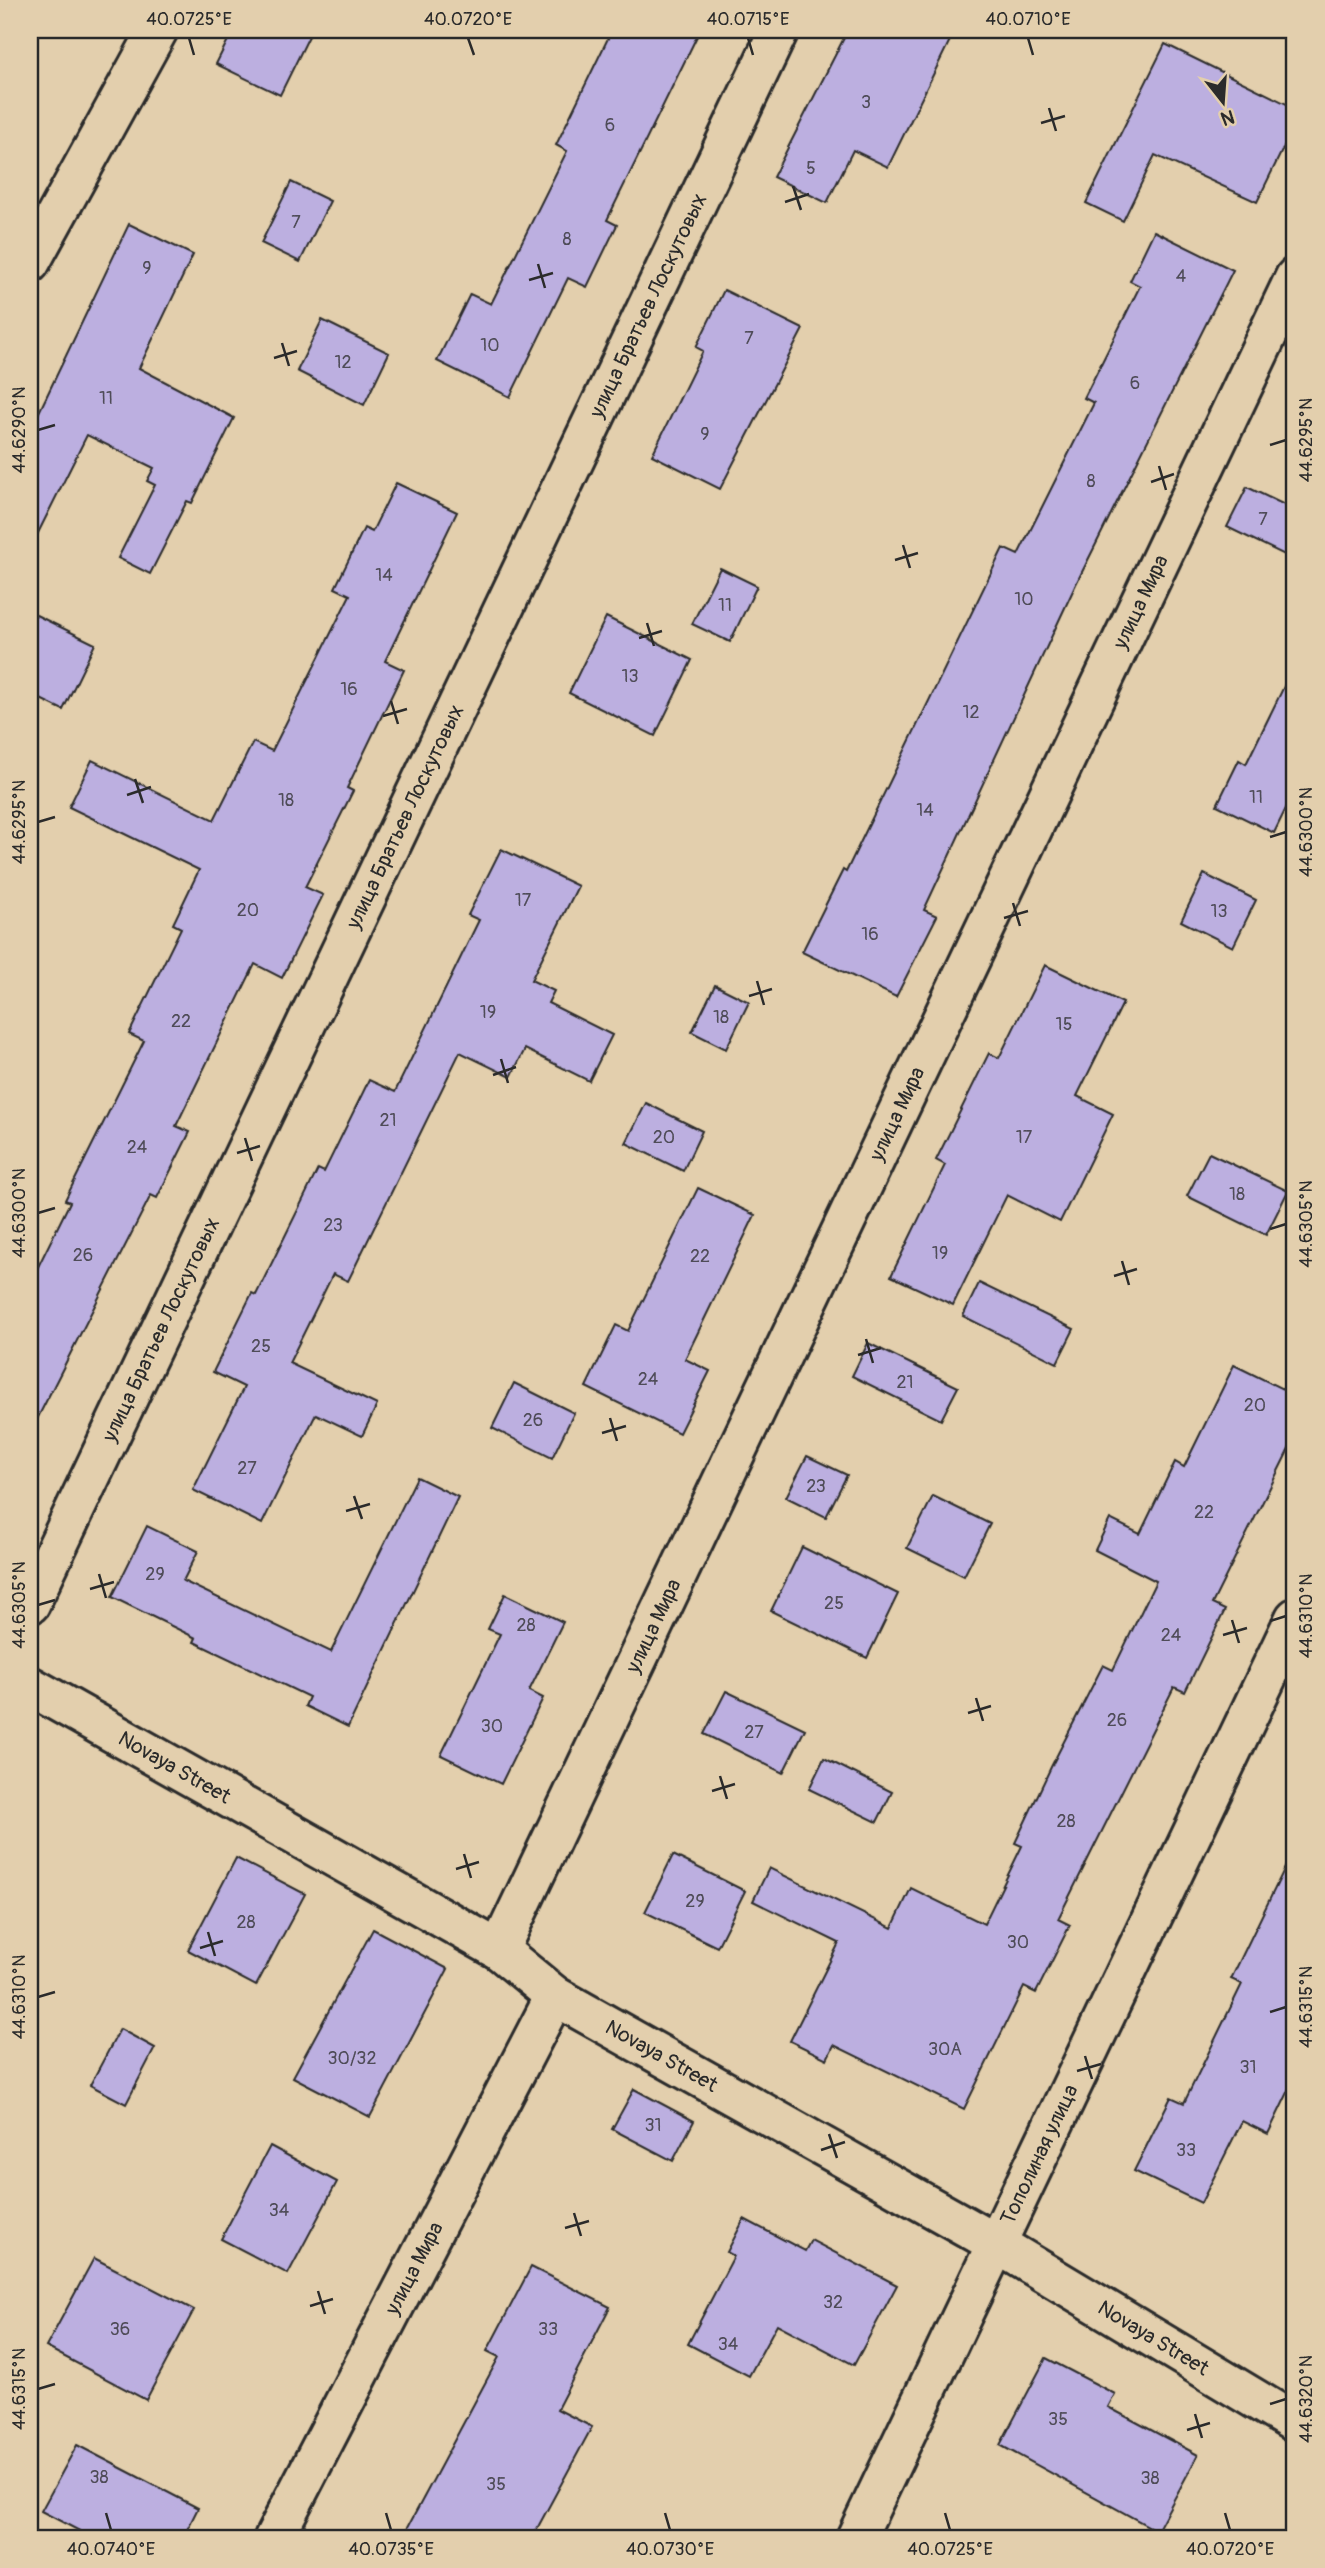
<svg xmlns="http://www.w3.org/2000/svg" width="1325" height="2568" font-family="Pangolin,sans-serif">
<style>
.building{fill:#bcafe0;stroke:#2b2b2b;stroke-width:2}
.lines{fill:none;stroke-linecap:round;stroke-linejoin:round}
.minor-casing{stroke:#2b2b2b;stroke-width:44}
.minor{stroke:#e3cfad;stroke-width:38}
.ticks{fill:none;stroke:#2b2b2b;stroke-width:2.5}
.labels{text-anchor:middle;stroke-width:6;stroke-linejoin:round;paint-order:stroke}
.number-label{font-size:18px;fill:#4f4c58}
.street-label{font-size:21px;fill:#2b2b2b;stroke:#e3cfad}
.neatline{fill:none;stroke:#2b2b2b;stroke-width:2.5}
.ticks-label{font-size:18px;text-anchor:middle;fill:#2b2b2b}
</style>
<rect width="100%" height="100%" fill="#e3cfad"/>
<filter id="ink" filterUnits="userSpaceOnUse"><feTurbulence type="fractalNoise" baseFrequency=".0143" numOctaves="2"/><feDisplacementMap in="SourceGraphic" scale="14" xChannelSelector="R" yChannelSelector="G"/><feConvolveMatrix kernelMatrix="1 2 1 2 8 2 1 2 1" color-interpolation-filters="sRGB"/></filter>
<g filter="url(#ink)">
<g class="building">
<polygon points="233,30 312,30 280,95 216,64"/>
<polygon points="612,30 700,30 607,220 617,225 587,287 568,278 510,397 437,361 470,294 491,304 567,151 556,145"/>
<polygon points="848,30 955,30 888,167 853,150 827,203 773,177"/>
<polygon points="1165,44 1295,108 1295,124 1257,202 1155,155 1123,221 1086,203"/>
<polygon points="291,182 330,201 300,262 261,243"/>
<polygon points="129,224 193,255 139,368 234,418 192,503 187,501 150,574 118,558 155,485 147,481 154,468 87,435 30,549 30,431"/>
<polygon points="1154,231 1233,270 1076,584 924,910 937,916 896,997 802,952 843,870 846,872 1003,548 1018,555 1094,403 1084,398 1140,286 1130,281"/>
<polygon points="724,290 803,329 720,489 652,455 703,351 696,347"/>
<polygon points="322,320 389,353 364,405 297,371"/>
<polygon points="396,483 457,512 385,661 404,670 347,788 353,791 305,887 323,895 282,978 255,964 176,1126 190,1132 157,1198 151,1195 30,1433 30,1283 70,1202 65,1200 144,1041 129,1034 181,928 173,924 199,870 69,807 92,760 214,820 253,742 272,751 350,595 335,588 364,528 372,532"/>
<polygon points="1247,487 1295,510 1295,560 1227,527"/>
<polygon points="720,568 757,586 730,642 692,624"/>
<polygon points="30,612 95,644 63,710 30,694"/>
<polygon points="606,617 692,660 655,736 569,693"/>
<polygon points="1295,664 1295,790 1274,833 1217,805 1239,760 1246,764"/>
<polygon points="501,849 578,886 531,980 554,991 548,1003 612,1035 589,1081 525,1049 511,1077 460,1052 348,1281 333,1274 289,1363 377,1405 362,1436 316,1414 262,1524 193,1490 244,1387 213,1372 252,1293 256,1295 318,1169 324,1172 369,1080 395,1092 479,920 468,915"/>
<polygon points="1204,874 1256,900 1233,947 1181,921"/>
<polygon points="1045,965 1123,1003 1077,1096 1113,1114 1060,1222 1007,1195 953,1305 891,1276 945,1165 936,1160 989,1053 999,1058"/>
<polygon points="715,985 749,1002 726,1049 692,1032"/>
<polygon points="646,1103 702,1131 683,1171 626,1143"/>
<polygon points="1209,1153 1288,1191 1266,1235 1187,1196"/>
<polygon points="698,1188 755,1215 685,1359 710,1371 679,1433 586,1387 616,1325 628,1331"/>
<polygon points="979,1283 1074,1329 1057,1363 963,1316"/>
<polygon points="868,1343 958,1387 941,1420 852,1376"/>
<polygon points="1234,1365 1295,1395 1295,1437 1212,1604 1225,1610 1185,1692 1174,1687 1058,1919 1070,1925 1036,1993 1024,1987 964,2109 834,2045 827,2059 790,2041 839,1943 753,1901 769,1868 892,1928 911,1888 984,1924 1022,1846 1015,1843 1051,1767 1103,1665 1113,1670 1156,1581 1095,1550 1110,1519 1140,1534 1175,1462 1184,1467"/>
<polygon points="514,1383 574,1413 552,1458 492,1428"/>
<polygon points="807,1456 847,1475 826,1517 786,1497"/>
<polygon points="417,1477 458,1497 348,1727 305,1706 309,1697 194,1642 196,1638 112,1597 147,1526 198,1551 183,1581 331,1652"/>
<polygon points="933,1496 990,1524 964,1576 907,1548"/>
<polygon points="802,1547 898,1594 867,1658 771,1611"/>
<polygon points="505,1594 563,1622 529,1691 543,1698 501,1784 441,1755 500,1634 488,1629"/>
<polygon points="726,1691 805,1729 783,1773 704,1734"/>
<polygon points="824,1758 892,1792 877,1822 809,1789"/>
<polygon points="1295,1847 1295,2078 1268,2134 1242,2121 1201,2203 1134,2171 1171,2097 1184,2103 1242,1984 1231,1979"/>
<polygon points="673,1855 745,1891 717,1947 645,1912"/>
<polygon points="236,1858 305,1894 256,1986 188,1950"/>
<polygon points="373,1929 448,1969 370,2117 293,2077"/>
<polygon points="120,2029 155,2048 126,2104 90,2085"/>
<polygon points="634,2089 694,2121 673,2161 612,2129"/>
<polygon points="270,2146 337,2182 288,2274 221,2239"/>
<polygon points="744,2219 805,2251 811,2240 897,2285 854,2365 777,2324 749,2376 688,2344 734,2256 727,2252"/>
<polygon points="94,2258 194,2310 146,2400 46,2347"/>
<polygon points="531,2267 610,2307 557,2409 592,2427 532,2538 402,2538 499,2357 487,2351"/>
<polygon points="1046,2358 1115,2394 1108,2407 1198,2455 1157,2531 1000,2445"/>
<polygon points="77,2445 198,2508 183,2538 93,2538 41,2511"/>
</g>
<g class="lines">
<defs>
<g id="minor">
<polyline points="30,263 158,30"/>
<path id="s1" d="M30 1604 779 30"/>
<path id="s2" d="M30 1686 499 1950 555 1996 997 2244 1295 2423"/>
<path id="s3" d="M499 1950 1295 277"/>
<path id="s4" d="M274 2538 555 1996"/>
<path id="s5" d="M856 2538 1295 1618"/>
</g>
</defs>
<use href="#minor" class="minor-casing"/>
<use href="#minor" class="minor"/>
</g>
</g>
<path class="ticks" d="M189 38 194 55M468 38 474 55M748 38 753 55M1028 38 1033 55M1049 108 1056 131M1041 123 1065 116M793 186 801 210M785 202 809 194M538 264 545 288M529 280 553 273M282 343 289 366M274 358 297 351M38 430 55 425M1270 445 1286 440M1159 466 1166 490M1151 482 1174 474M903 545 910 568M895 560 918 553M647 623 654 646M639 638 662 631M391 701 398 724M383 716 407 709M135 779 143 803M127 795 151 787M38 822 55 817M1270 837 1286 832M1013 903 1020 926M1004 918 1028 911M757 981 764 1005M749 996 772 989M501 1059 508 1083M493 1075 516 1067M245 1138 252 1161M237 1153 260 1146M38 1213 55 1208M1270 1229 1286 1224M1122 1261 1129 1285M1114 1276 1137 1269M866 1339 873 1363M858 1355 881 1348M610 1418 617 1441M602 1433 626 1426M354 1496 362 1519M346 1511 370 1504M99 1574 106 1598M90 1589 114 1582M38 1605 55 1600M1232 1620 1239 1643M1270 1621 1286 1616M1223 1635 1247 1628M976 1698 983 1721M968 1713 991 1706M720 1776 727 1799M712 1791 735 1784M464 1854 471 1878M456 1869 479 1862M208 1932 215 1956M200 1948 223 1941M38 1997 55 1992M1270 2012 1286 2007M1085 2056 1092 2079M1077 2071 1101 2064M829 2134 837 2158M821 2150 845 2142M574 2213 581 2236M565 2228 589 2221M318 2291 325 2314M310 2306 333 2299M38 2389 55 2384M1270 2404 1286 2399M1195 2414 1202 2438M1187 2430 1210 2423M106 2513 111 2530M386 2513 391 2530M665 2513 670 2530M945 2513 950 2530M1225 2513 1230 2530"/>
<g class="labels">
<g class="number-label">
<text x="866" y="108">3</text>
<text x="610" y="131">6</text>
<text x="811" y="174">5</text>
<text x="296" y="228">7</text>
<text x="567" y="245">8</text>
<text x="147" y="274">9</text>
<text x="1181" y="282">4</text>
<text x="749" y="344">7</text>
<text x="490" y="351">10</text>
<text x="343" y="368">12</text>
<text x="1135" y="389">6</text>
<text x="106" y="404">11</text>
<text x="705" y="440">9</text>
<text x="1091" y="487">8</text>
<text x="1263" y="525">7</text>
<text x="384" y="581">14</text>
<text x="1024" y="605">10</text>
<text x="725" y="611">11</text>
<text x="630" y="682">13</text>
<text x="349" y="695">16</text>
<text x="971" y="718">12</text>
<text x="1256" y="803">11</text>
<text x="286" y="806">18</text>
<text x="925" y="816">14</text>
<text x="523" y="906">17</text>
<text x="248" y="916">20</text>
<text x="1219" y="917">13</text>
<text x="870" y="940">16</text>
<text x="488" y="1018">19</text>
<text x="721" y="1023">18</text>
<text x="181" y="1027">22</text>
<text x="1064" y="1030">15</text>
<text x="388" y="1126">21</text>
<text x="664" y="1143">20</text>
<text x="1024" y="1143">17</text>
<text x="137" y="1153">24</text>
<text x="1237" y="1200">18</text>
<text x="333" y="1231">23</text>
<text x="940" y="1259">19</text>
<text x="83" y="1261">26</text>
<text x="700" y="1262">22</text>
<text x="261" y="1352">25</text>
<text x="648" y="1385">24</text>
<text x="905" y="1388">21</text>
<text x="1255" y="1411">20</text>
<text x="533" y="1426">26</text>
<text x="247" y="1474">27</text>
<text x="816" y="1492">23</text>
<text x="1204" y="1518">22</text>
<text x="155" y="1580">29</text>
<text x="834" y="1609">25</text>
<text x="526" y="1631">28</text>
<text x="1171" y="1641">24</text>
<text x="1117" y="1726">26</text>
<text x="492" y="1732">30</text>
<text x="754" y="1738">27</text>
<text x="1066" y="1827">28</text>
<text x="695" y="1907">29</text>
<text x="246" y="1928">28</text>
<text x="1018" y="1948">30</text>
<text x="945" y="2055">30А</text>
<text x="352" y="2064">30/32</text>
<text x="1248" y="2073">31</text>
<text x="653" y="2131">31</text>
<text x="1186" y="2156">33</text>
<text x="279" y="2216">34</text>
<text x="833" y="2308">32</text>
<text x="120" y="2335">36</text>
<text x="548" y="2335">33</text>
<text x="728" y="2350">34</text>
<text x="1058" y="2425">35</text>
<text x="99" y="2483">38</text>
<text x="1150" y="2484">38</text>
<text x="496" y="2490">35</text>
</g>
<g class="street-label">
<text dy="7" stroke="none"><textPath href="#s1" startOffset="1438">улица Братьев Лоскутовых</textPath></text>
<text dy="7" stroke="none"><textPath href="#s3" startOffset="1493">улица Мира</textPath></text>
<text dy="7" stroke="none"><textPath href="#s1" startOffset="872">улица Братьев Лоскутовых</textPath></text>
<text dy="7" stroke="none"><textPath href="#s3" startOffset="926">улица Мира</textPath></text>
<text dy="7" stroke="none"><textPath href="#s1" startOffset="304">улица Братьев Лоскутовых</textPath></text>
<text dy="7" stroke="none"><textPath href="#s3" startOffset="359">улица Мира</textPath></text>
<text dy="7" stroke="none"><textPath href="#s2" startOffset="166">Novaya Street</textPath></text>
<text dy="7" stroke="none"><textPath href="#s2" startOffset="733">Novaya Street</textPath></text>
<text dy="7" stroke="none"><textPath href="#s5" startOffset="425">Тополиная улица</textPath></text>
<text dy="7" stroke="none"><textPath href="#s4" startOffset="304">улица Мира</textPath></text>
<text dy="7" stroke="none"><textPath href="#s2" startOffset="1300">Novaya Street</textPath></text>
</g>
</g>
<rect width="1325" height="2568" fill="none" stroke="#e3cfad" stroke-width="77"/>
<g transform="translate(1223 102) rotate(163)" stroke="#e3cfad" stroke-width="5" paint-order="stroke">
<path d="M0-5L12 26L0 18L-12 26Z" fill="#2b2b2b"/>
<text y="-10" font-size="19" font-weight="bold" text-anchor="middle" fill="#2b2b2b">N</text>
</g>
<rect x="38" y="38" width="1248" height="2492" class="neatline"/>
<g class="ticks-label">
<text x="189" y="25">40.0725°E</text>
<text x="468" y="25">40.0720°E</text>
<text x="748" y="25">40.0715°E</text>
<text x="1028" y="25">40.0710°E</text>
<text transform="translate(19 430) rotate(-90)" y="6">44.6290°N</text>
<text transform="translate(1306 440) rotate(-90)" y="6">44.6295°N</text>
<text transform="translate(19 822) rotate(-90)" y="6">44.6295°N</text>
<text transform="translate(1306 832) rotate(-90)" y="6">44.6300°N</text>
<text transform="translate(19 1213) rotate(-90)" y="6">44.6300°N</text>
<text transform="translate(1306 1224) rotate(-90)" y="6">44.6305°N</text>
<text transform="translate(19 1605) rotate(-90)" y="6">44.6305°N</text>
<text transform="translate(1306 1616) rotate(-90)" y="6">44.6310°N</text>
<text transform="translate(19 1997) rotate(-90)" y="6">44.6310°N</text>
<text transform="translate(1306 2007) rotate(-90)" y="6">44.6315°N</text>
<text transform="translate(19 2389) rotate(-90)" y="6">44.6315°N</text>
<text transform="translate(1306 2399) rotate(-90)" y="6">44.6320°N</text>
<text x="111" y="2555">40.0740°E</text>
<text x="391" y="2555">40.0735°E</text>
<text x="670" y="2555">40.0730°E</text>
<text x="950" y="2555">40.0725°E</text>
<text x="1230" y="2555">40.0720°E</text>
</g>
</svg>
